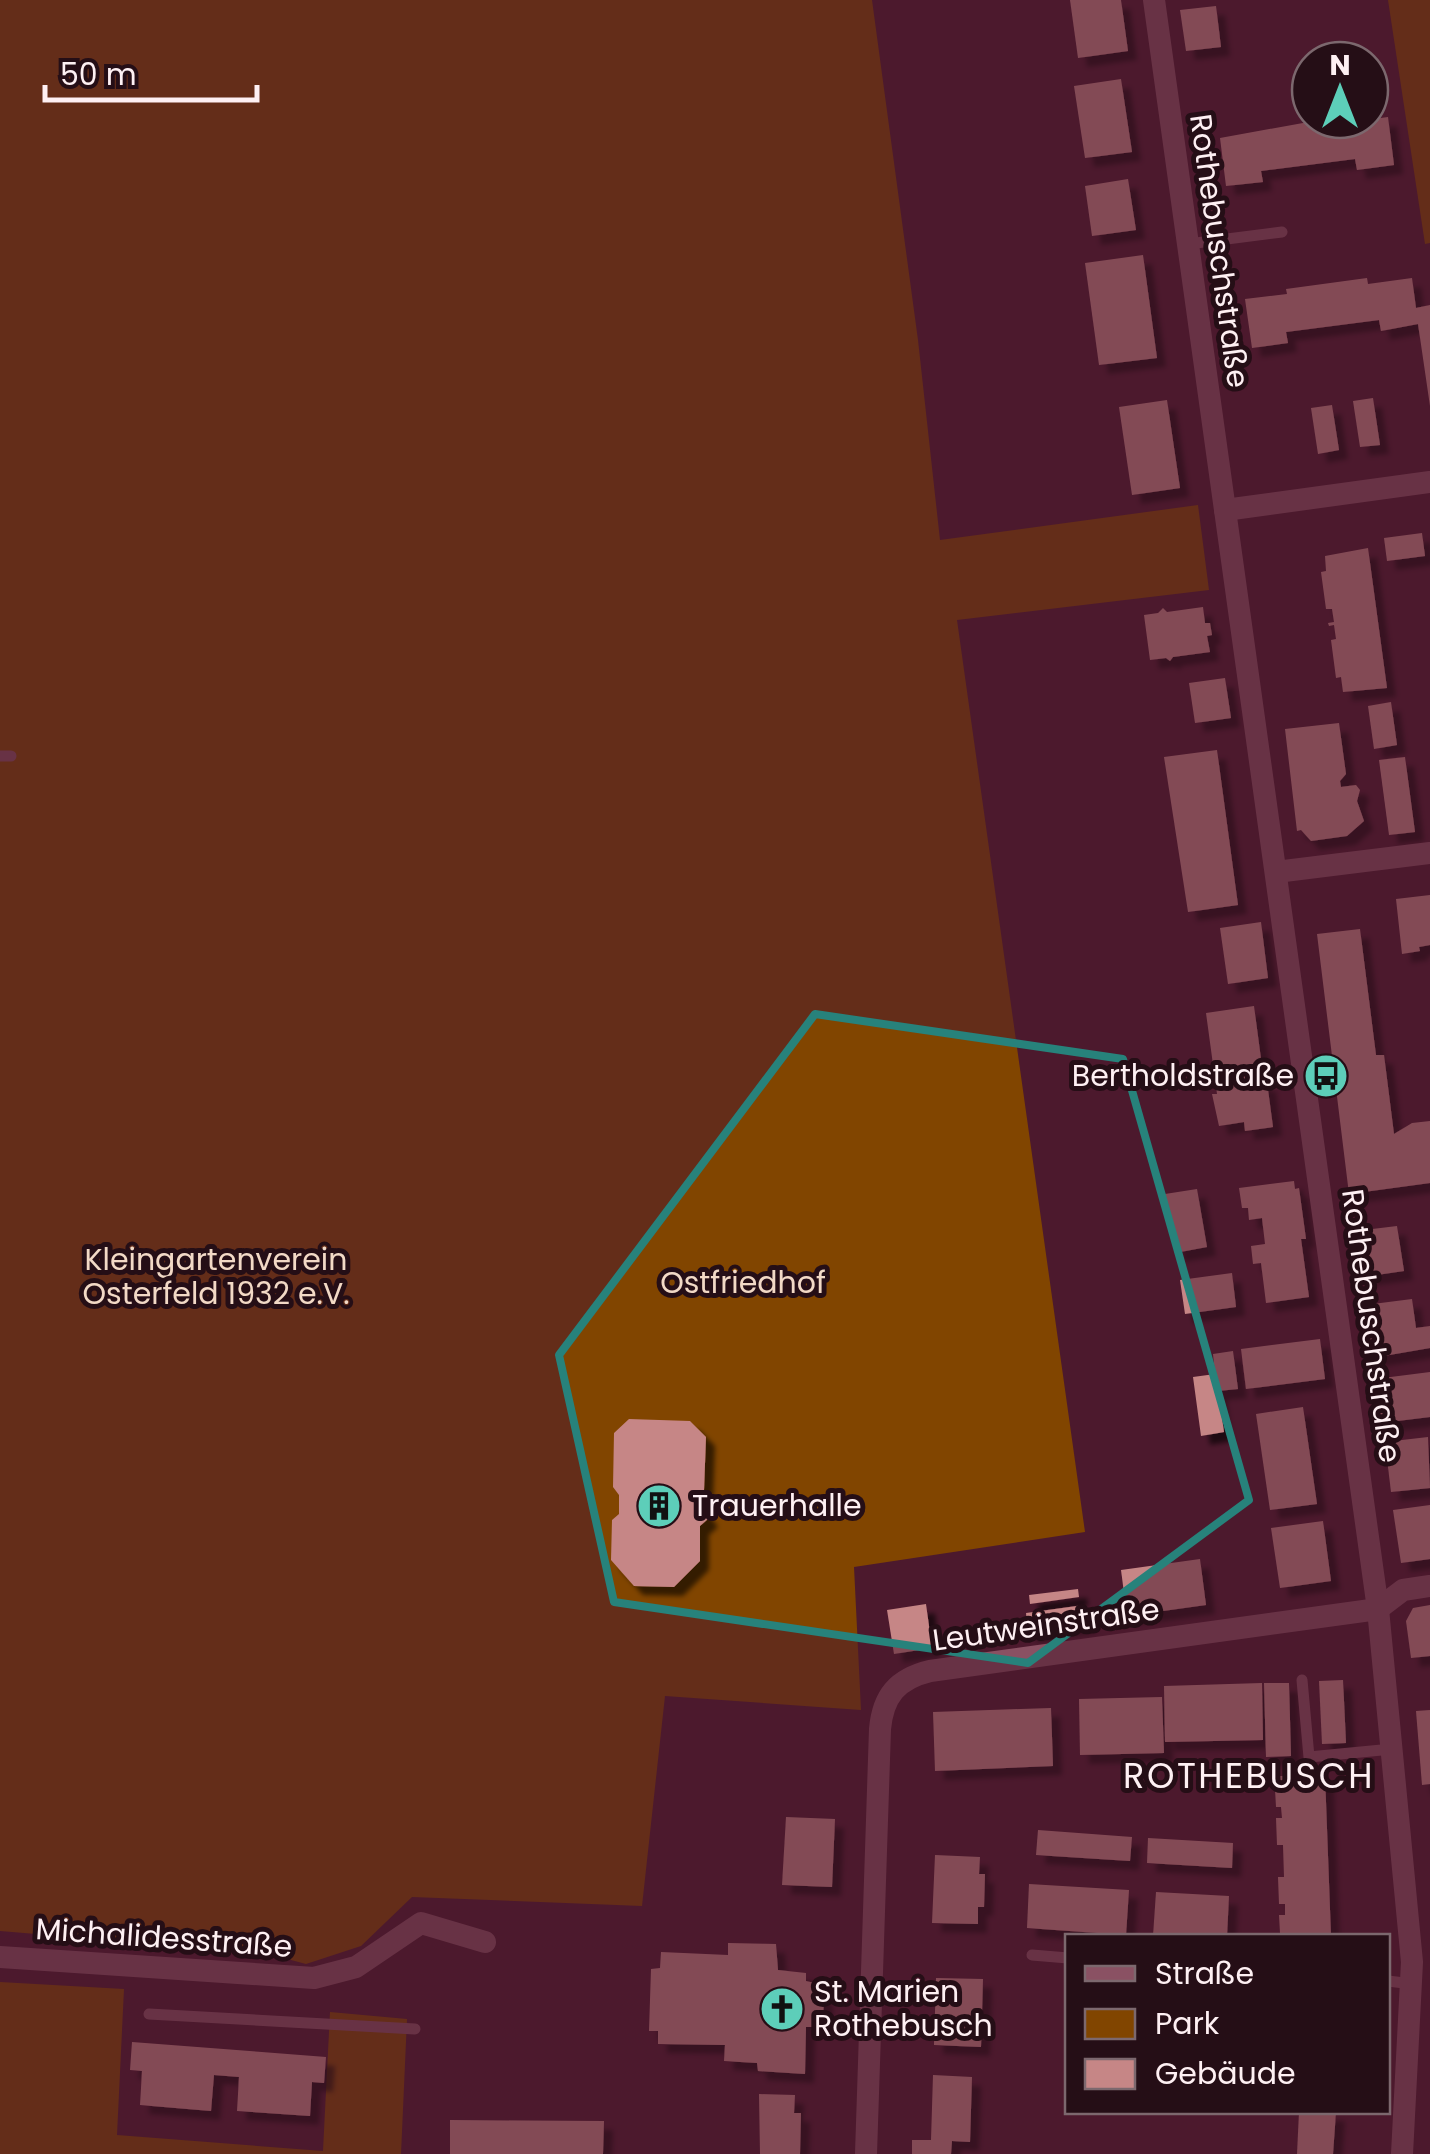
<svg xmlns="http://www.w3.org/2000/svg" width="1430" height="2154" font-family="Poppins,sans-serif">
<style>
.green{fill:#814500}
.building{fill:#c68686;filter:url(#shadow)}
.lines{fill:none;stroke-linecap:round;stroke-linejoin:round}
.lane{stroke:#8a5163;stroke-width:11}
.street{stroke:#8a5163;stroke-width:22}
.marked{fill:none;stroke:#27827b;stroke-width:8;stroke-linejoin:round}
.labels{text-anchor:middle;stroke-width:10;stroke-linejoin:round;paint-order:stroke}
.street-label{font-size:30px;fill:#fef0f3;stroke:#250e16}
.poi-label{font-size:30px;fill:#fef0f3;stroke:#250e16;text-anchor:start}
.park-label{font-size:30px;fill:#f2d9c6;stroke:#250e16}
.quarter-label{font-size:35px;letter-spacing:2.5px;fill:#fef0f3;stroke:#250e16}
</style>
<defs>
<filter id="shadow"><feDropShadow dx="9" dy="9" stdDeviation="2.5" flood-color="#0009"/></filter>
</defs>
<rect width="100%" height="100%" fill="#4c192d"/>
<g class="green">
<polygon points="0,0 872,0 918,340 940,540 1198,505 1209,590 957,620 1085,1532 854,1567 861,1710 665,1696 642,1906 412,1897 361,1946 306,1964 265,1953 0,1931"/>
<polygon points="1388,0 1430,0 1430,243 1425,244"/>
<polygon points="0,1982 124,1989 117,2135 323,2151 330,2012 407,2019 401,2154 0,2154"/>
</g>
<g class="building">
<polygon points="1070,0 1121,0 1128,51 1078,58"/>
<polygon points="1216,6 1221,47 1186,51 1180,10"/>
<polygon points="1121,79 1132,152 1085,158 1074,86"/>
<polygon points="1388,117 1394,165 1357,170 1355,159 1261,171 1263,182 1226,186 1220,138 1303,123 1326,120 1343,120 1344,123"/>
<polygon points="1128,179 1136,230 1092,236 1085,186"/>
<polygon points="1143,255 1157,358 1099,365 1085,263"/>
<polygon points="1367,278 1368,284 1412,278 1416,308 1430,305 1430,406 1418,324 1381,331 1379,320 1286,332 1288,343 1252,348 1245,299 1287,294 1286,289"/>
<polygon points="1373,398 1380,445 1360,447 1353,401"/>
<polygon points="1167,400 1180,488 1132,495 1119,407"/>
<polygon points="1332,405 1339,450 1318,454 1311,408"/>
<polygon points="1422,533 1425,556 1387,561 1384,538"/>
<polygon points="1368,548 1387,688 1343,692 1341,677 1336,678 1331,640 1336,639 1334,625 1329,626 1328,623 1334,622 1332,609 1326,609 1321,572 1326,571 1325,556"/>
<polygon points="1203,607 1205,623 1210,623 1212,635 1207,636 1210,652 1173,657 1170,661 1166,658 1150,660 1144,615 1158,613 1163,608 1167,612"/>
<polygon points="1225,678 1231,718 1195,723 1189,683"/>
<polygon points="1391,702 1397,745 1374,749 1368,706"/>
<polygon points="1339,723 1346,774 1340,781 1341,787 1356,785 1360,790 1357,801 1364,821 1347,836 1311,841 1301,830 1297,831 1285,729"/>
<polygon points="1217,750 1238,905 1188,912 1164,757"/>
<polygon points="1405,757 1415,832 1389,835 1379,760"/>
<polygon points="1430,895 1430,945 1419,947 1420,951 1402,954 1396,899"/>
<polygon points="1261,922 1268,978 1228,984 1220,928"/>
<polygon points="1360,929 1376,1055 1384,1055 1394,1134 1412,1123 1430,1121 1430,1183 1349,1194 1317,934"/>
<polygon points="1254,1006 1263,1074 1260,1083 1267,1082 1273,1127 1245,1131 1244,1122 1219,1126 1212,1094 1217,1094 1206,1013"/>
<polygon points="1294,1181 1295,1189 1299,1188 1306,1239 1301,1239 1309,1297 1266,1303 1261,1263 1253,1264 1251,1246 1265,1244 1262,1218 1249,1220 1248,1208 1242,1208 1239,1188"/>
<polygon points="1197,1189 1207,1247 1175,1253 1165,1194"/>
<polygon points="1397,1226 1404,1271 1363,1277 1356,1231"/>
<polygon points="1232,1273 1236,1307 1185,1314 1180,1280"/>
<polygon points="1412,1299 1416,1328 1430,1326 1430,1348 1372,1358 1365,1305"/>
<polygon points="1320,1339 1325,1379 1246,1389 1241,1349"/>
<polygon points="1233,1351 1238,1389 1218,1391 1224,1432 1201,1436 1193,1377 1215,1374 1213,1354"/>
<polygon points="1430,1372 1430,1417 1381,1423 1375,1379"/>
<polygon points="1303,1407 1317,1504 1270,1510 1256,1414"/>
<polygon points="629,1419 690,1421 706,1437 704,1490 694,1498 709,1518 700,1526 700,1561 674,1587 634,1586 611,1560 612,1520 619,1514 619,1495 613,1487 614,1433"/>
<polygon points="1428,1437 1430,1488 1391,1492 1385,1442"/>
<polygon points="1430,1505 1430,1559 1401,1563 1393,1510"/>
<polygon points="1323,1521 1331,1581 1280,1588 1271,1528"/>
<polygon points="1200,1559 1206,1605 1127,1616 1121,1570"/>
<polygon points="1078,1589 1079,1597 1030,1604 1029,1595"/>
<polygon points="926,1604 932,1648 894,1654 887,1610"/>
<polygon points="1084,1605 1087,1624 1028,1632 1026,1613"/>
<polygon points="1430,1605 1430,1656 1411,1658 1406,1621 1413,1608"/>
<polygon points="1343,1680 1346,1743 1322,1744 1319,1681"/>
<polygon points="1262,1683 1263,1740 1165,1742 1164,1686"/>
<polygon points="1264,1683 1289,1683 1291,1756 1266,1757"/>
<polygon points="1162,1697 1164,1753 1080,1755 1079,1699"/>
<polygon points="1051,1708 1053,1766 935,1771 933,1712"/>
<polygon points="1430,1710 1430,1784 1422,1785 1416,1711"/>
<polygon points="1325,1775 1331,1936 1286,1936 1286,1933 1280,1933 1279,1915 1285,1915 1285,1904 1279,1904 1278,1877 1284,1877 1283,1845 1277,1845 1276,1818 1282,1818 1281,1807 1276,1807 1275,1789 1281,1789 1280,1776"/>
<polygon points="786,1817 835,1819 832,1887 782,1885"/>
<polygon points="1038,1830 1132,1837 1130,1861 1036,1855"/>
<polygon points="1148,1838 1233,1843 1232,1868 1147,1863"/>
<polygon points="935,1855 980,1857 979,1874 985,1874 984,1907 978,1907 978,1924 932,1923"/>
<polygon points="1029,1884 1129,1890 1126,1935 1027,1928"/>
<polygon points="1156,1892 1229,1896 1227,1936 1153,1936"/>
<polygon points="728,1943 776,1944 778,1970 806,1973 806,1981 819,1984 824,1999 823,2018 816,2027 806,2027 805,2074 758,2071 757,2063 724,2061 725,2045 658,2044 658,2031 649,2031 651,1969 660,1968 661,1952 728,1955"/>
<polygon points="936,1978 983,1979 981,2047 934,2045"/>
<polygon points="132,2042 326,2057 324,2083 312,2082 310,2116 237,2111 239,2077 214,2075 211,2111 140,2105 142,2071 130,2070"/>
<polygon points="933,2075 972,2077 970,2142 952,2141 951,2154 912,2154 912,2140 931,2140"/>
<polygon points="759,2094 795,2095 794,2113 801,2113 800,2154 760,2154"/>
<polygon points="1299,2112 1336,2112 1333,2154 1297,2154"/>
<polygon points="450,2120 604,2121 603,2154 450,2154"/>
</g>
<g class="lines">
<g class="lane">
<polyline points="1188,244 1282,232"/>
<polyline points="0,756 11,756"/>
<polyline points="1302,1680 1309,1757 1392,1749"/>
<polyline points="1032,1955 1068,1958"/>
<polyline points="1388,1981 1412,1984"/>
<polyline points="149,2014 415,2029"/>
</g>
<g class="street">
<polyline points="1154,0 1378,1609 1412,1962 1402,2154"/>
<polyline points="1225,510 1430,482"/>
<polyline points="1276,872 1430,853"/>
<polyline points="0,1957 314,1978 356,1967 421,1923 485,1942"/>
<path d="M866 2154 880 1729C883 1696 897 1679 930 1671L1378 1609 1403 1590 1430 1586"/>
</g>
</g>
<path d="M0 0H1430V2154H0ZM815 1014 1123 1059 1249 1500 1028 1663 614 1602 559 1355Z" fill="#4c192d" fill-opacity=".55" fill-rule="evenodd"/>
<path class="marked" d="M815 1014 1123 1059 1249 1500 1028 1663 614 1602 559 1355Z"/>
<defs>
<symbol id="bus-disc" viewBox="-11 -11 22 22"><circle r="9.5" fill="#5dceb9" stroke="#250e16"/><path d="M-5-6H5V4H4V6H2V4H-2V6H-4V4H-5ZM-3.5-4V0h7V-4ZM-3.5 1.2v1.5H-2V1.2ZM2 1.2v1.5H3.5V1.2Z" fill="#111"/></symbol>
<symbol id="building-disc" viewBox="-11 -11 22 22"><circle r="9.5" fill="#5dceb9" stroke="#250e16"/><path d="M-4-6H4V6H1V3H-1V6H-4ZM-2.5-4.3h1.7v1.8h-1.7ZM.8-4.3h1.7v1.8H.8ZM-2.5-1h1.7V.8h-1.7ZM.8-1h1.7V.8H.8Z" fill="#111"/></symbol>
<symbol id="church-disc" viewBox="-11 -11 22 22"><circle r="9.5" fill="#5dceb9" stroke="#250e16"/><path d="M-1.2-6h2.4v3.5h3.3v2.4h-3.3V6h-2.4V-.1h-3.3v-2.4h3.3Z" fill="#111"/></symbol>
</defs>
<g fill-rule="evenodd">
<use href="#bus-disc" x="1301" y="1051" width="50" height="50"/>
<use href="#building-disc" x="634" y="1481" width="50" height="50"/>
<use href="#church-disc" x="757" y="1984" width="50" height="50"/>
</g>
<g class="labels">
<g class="street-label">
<text transform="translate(1219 251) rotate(82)" y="10">Rothebuschstraße</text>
<text transform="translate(1371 1326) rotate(82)" y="10">Rothebuschstraße</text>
<text transform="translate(1046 1625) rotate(-8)" y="10">Leutweinstraße</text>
<text transform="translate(164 1938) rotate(4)" y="10">Michalidesstraße</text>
</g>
<g class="poi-label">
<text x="1294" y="1086" text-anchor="end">Bertholdstraße</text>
<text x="692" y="1516">Trauerhalle</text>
<text x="814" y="2002">St. Marien<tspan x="814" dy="34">Rothebusch</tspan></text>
</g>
<g class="park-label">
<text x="216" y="1270">Kleingartenverein<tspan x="216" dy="34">Osterfeld 1932 e.V.</tspan></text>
<text x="743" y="1293">Ostfriedhof</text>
</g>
<g class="quarter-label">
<text x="1249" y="1788">ROTHEBUSCH</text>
</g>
</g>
<rect x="1065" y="1934" width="325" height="180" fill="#250e16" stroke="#7c686e" stroke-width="2.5"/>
<rect x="1085" y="1966" width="50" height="15" fill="#8a5163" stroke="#7c686e" stroke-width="2.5"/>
<text x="1155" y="1984" font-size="30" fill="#fef0f3">Straße</text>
<rect x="1085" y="2009" width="50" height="30" fill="#814500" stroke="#7c686e" stroke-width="2.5"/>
<text x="1155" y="2034" font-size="30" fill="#fef0f3">Park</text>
<rect x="1085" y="2059" width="50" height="30" fill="#c68686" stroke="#7c686e" stroke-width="2.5"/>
<text x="1155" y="2084" font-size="30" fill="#fef0f3">Gebäude</text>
<g transform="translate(1340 90)"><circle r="48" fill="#250e16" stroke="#7c686e" stroke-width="2.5"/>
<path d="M0-8L18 38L0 25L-18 38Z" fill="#5dceb9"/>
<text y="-15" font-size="28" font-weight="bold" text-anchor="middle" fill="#fef0f3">N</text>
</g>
<path d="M45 85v15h212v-15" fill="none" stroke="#fef0f3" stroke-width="5"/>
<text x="60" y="85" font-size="30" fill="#fef0f3" stroke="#250e16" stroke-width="8" paint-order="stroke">50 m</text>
</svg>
